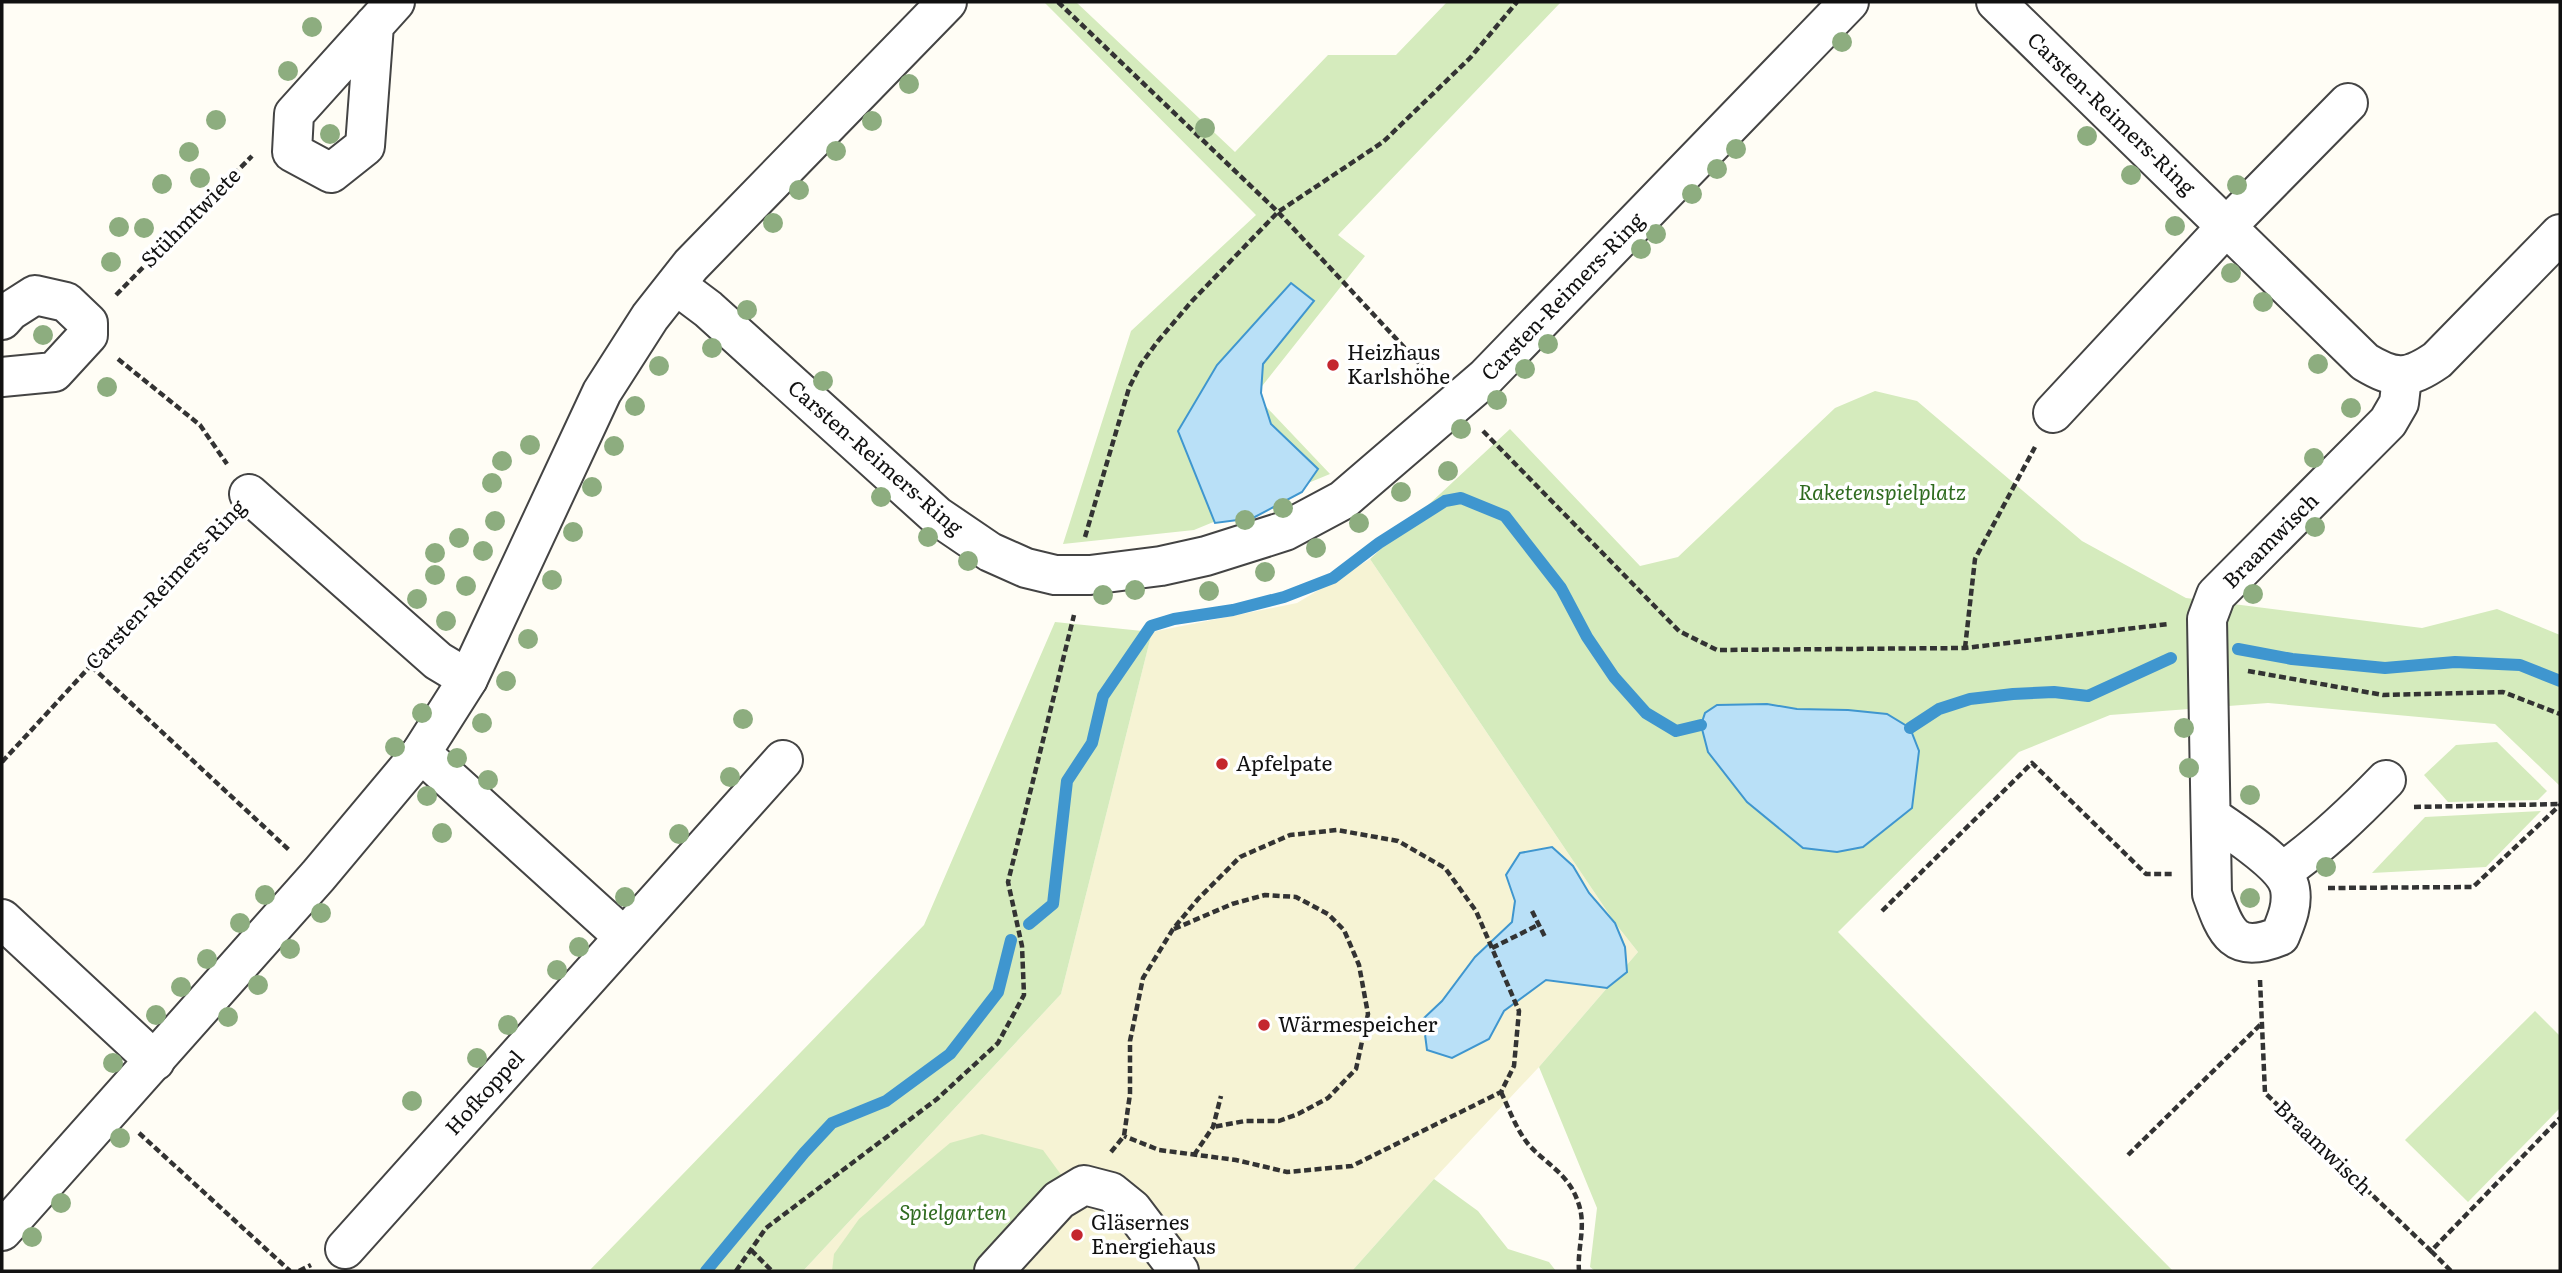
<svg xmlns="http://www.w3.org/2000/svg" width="2562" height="1273" font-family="Literata,serif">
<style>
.farmland{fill:#f6f3d4}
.green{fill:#d5ebbd;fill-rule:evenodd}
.water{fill:#b9e0f7;stroke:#3f96cf;stroke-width:2}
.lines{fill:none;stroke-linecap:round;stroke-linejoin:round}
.stream{stroke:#3f96cf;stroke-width:12}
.minor-casing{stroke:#444;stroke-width:42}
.path{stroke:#333;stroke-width:4.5;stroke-dasharray:7 3.5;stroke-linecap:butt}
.minor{stroke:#fff;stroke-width:38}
.tree{fill:#8dad7f}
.poi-dot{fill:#c4262e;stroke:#fff;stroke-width:2.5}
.labels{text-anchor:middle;stroke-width:7;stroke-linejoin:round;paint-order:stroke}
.street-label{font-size:21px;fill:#111;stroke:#fff}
.poi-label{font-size:21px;fill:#111;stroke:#fff;text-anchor:start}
.park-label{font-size:21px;font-style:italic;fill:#2f6b1f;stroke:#fff}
</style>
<rect width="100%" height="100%" fill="#fffdf5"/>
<polygon class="farmland" points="1370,559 1615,923 1638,952 1539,1067 1434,1179 1352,1271 803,1271 1061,994 1152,632 1297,603"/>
<g class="green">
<polygon points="1044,2 1076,2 1235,152 1328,55 1396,55 1447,2 1561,2 1338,235 1365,256 1255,395 1330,474 1194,530 1063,544 1131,331 1256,215"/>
<path d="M1875 391 1917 401 2082 541 2186 598 2422 628 2497 609 2560 635V786L2495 724 2268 703 2110 715 2019 752 1838 932 2173 1271H1595L1590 1267 1597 1208 1539 1067 1638 952 1615 923 1370 559 1510 429 1640 566 1678 557 1835 408ZM1767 704 1797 709 1912 808 1863 847 1803 848 1747 802 1717 705Z"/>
<polygon points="1055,622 1152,632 1061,994 803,1271 589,1271 924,925"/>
<polygon points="2497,742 2547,791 2538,800 2448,802 2424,775 2456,745"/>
<polygon points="2541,811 2486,867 2372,873 2425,817"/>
<polygon points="2535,1011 2560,1036 2560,1108 2468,1202 2405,1140"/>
<polygon points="982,1134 1043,1150 1062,1176 973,1271 832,1271 834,1254 859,1219 950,1143"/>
<polygon points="1434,1179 1478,1211 1508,1249 1549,1262 1556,1271 1352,1271"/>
</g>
<g class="water">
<polygon points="1291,283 1314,301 1263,364 1261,393 1271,424 1318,469 1302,492 1253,518 1215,523 1178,431 1217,365"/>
<polygon points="1767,704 1797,709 1848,710 1887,714 1910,728 1919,751 1912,808 1863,847 1837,852 1803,848 1747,802 1708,752 1701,725 1705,713 1717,705"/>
<polygon points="1552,847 1573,866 1589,893 1615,923 1625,947 1627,972 1607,988 1546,980 1504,1011 1489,1039 1452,1058 1427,1050 1423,1019 1442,1001 1475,957 1512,922 1515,901 1506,875 1520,853"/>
</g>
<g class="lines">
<g class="stream">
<polyline points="2238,649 2292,659 2385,668 2455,662 2520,665 2560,681"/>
<polyline points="1910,728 1939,709 1970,699 2013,694 2054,692 2088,696 2171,658"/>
<polyline points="1029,924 1053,904 1067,781 1092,743 1103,696 1151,626 1174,619 1233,610 1284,597 1333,578 1379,543 1445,501 1461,498 1505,516 1561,588 1587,637 1614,677 1646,713 1676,731 1701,725"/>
<polyline points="706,1271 804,1153 832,1123 886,1101 950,1054 998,992 1011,940"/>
</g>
<defs>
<g id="minor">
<path d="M1996 2 2365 362C2395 380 2408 380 2437 360L2560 234"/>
<polyline points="374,25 365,146 331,173 292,152 294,114 395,2"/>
<polyline points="676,285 708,309 937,516 990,552 1026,568 1055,575 1090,575 1161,566 1206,556 1285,531 1343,500 1485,378 1849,2"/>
<polyline points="2,320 10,311 35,295 66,302 88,323 88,335 54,372 2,377"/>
<polyline points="2053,413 2226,227 2348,103"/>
<polyline points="249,494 438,661 468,679"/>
<polyline points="421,753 624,937"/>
<path d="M2211 816C2232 832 2286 864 2290 889 2293 906 2286 921 2280 936 2234 955 2226 933 2212 894L2207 619 2216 595 2388 422 2399 403 2402 377"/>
<path d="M2283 871C2321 845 2354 813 2386 780"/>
<polyline points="2,919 155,1061"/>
<polyline points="2,1231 318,876 421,753 468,679 602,392 650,317 691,265 947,2"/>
<polyline points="345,1249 783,760"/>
<polyline points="994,1271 1059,1200 1084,1185 1111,1192 1132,1209 1179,1271"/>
</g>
</defs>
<use href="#minor" class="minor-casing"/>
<g class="path">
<polyline points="1058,2 1278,212 1429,374"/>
<polyline points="116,295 252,156"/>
<polyline points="118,359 200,425 227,464"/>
<polyline points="1483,431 1679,631 1717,650 1965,648 2168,624"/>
<polyline points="1085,537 1129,388 1141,364 1158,341 1192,301 1278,212 1383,142 1470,58 1517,2"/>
<polyline points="1965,648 1975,559 2035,447"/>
<polyline points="91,666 289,850"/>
<polyline points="2248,671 2383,695 2503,692 2560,714"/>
<polyline points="2,762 223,522"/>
<polyline points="2414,807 2560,804"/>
<polyline points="2328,888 2473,887 2560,805"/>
<polyline points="1532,911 1545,937"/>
<polyline points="1882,911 2032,763 2146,874 2173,874"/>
<polyline points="1174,929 1232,904 1265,895 1296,897 1328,914 1344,930 1359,965 1368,1014 1356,1069 1328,1098 1298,1114 1279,1121 1245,1121 1213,1127"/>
<polyline points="1492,948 1538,925"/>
<polyline points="2260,980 2265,1093 2431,1251 2560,1118"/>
<path d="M1501 1092C1509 1109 1517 1131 1529 1145 1547 1165 1568 1173 1578 1202 1587 1226 1577 1247 1579 1271"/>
<polyline points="139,1133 290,1271"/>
<polyline points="1111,1152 1124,1136 1130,1094 1130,1041 1143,978 1173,929 1198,899 1240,857 1290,835 1337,830 1398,841 1445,868 1476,911 1519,1011 1514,1066 1501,1092 1352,1166 1287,1172 1236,1160 1159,1150 1124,1136"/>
<polyline points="1194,1155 1213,1127 1221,1096"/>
<polyline points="2128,1155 2261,1024"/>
<polyline points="751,1250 772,1271"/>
<polyline points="2431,1251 2451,1271"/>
<polyline points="299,1271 311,1265"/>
<polyline points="736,1271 766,1228 937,1099 998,1043 1024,995 1022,946 1008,882 1074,615"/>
</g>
<use href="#minor" class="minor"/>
</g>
<g class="tree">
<circle cx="312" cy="27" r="10"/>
<circle cx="1842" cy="42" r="10"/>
<circle cx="288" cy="71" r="10"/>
<circle cx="909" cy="84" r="10"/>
<circle cx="216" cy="120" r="10"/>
<circle cx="872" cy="121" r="10"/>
<circle cx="1205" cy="128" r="10"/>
<circle cx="330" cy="134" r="10"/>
<circle cx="2087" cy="136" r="10"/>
<circle cx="1736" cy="149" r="10"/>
<circle cx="836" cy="151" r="10"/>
<circle cx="189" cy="152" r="10"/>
<circle cx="1717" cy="169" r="10"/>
<circle cx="2131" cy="175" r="10"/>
<circle cx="200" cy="178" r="10"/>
<circle cx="162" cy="184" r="10"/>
<circle cx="2237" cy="185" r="10"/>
<circle cx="799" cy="190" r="10"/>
<circle cx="1692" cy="194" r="10"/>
<circle cx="773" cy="223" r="10"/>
<circle cx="2175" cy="226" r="10"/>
<circle cx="119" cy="227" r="10"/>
<circle cx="144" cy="228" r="10"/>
<circle cx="1656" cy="234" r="10"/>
<circle cx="1641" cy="249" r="10"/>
<circle cx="111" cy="262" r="10"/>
<circle cx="2231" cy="273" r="10"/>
<circle cx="2263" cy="302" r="10"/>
<circle cx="747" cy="310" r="10"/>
<circle cx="43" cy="335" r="10"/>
<circle cx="1548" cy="344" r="10"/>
<circle cx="712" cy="348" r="10"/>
<circle cx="2318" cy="364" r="10"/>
<circle cx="659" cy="366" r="10"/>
<circle cx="1525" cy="369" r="10"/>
<circle cx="823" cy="381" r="10"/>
<circle cx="107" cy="387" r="10"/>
<circle cx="1497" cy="400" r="10"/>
<circle cx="635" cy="406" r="10"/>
<circle cx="2351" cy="408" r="10"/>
<circle cx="1461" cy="429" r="10"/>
<circle cx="530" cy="445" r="10"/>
<circle cx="614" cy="446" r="10"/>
<circle cx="2314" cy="458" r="10"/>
<circle cx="502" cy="461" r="10"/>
<circle cx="1448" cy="471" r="10"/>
<circle cx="492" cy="483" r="10"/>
<circle cx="592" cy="487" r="10"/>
<circle cx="1401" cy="492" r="10"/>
<circle cx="881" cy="497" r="10"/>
<circle cx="1283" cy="508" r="10"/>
<circle cx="1245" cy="520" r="10"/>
<circle cx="495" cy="521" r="10"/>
<circle cx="1359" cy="523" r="10"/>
<circle cx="2315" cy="527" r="10"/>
<circle cx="573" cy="532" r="10"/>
<circle cx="928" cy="537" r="10"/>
<circle cx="459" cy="538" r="10"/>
<circle cx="1316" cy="548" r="10"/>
<circle cx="483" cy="551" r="10"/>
<circle cx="435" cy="553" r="10"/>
<circle cx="968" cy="561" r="10"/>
<circle cx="1265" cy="572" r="10"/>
<circle cx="435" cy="575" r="10"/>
<circle cx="552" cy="580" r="10"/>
<circle cx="466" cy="586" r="10"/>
<circle cx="1135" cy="590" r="10"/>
<circle cx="1209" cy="591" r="10"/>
<circle cx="2253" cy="594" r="10"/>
<circle cx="1103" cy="595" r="10"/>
<circle cx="417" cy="599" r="10"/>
<circle cx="446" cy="621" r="10"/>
<circle cx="528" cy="639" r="10"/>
<circle cx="506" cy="681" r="10"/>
<circle cx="422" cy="713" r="10"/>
<circle cx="743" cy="719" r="10"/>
<circle cx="482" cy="723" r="10"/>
<circle cx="2184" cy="728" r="10"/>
<circle cx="395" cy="747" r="10"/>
<circle cx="457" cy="758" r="10"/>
<circle cx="2189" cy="768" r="10"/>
<circle cx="730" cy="777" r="10"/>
<circle cx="488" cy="780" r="10"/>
<circle cx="2250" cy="795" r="10"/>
<circle cx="427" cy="796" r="10"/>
<circle cx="442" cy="833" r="10"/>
<circle cx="679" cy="834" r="10"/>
<circle cx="2326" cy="867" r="10"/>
<circle cx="265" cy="895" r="10"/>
<circle cx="625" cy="897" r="10"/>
<circle cx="2250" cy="898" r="10"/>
<circle cx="321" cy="913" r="10"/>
<circle cx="240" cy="923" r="10"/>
<circle cx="579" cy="947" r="10"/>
<circle cx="290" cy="949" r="10"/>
<circle cx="207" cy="959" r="10"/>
<circle cx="557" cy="970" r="10"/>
<circle cx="258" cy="985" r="10"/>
<circle cx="181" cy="987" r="10"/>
<circle cx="156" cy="1015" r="10"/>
<circle cx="228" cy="1017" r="10"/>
<circle cx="508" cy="1025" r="10"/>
<circle cx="477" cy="1058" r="10"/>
<circle cx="113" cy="1063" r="10"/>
<circle cx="412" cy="1101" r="10"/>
<circle cx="120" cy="1138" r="10"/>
<circle cx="61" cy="1203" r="10"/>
<circle cx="32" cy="1237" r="10"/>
</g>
<g class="poi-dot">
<circle cx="1333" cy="365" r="7"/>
<circle cx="1222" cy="764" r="7"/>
<circle cx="1264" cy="1025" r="7"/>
<circle cx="1077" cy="1235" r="7"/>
</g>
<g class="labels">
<g class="street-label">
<text transform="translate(2111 114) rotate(44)" y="7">Carsten-Reimers-Ring</text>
<text transform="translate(191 218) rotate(-45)" y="7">Stühmtwiete</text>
<text transform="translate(1563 297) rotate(-46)" y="7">Carsten-Reimers-Ring</text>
<text transform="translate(875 458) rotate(41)" y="7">Carsten-Reimers-Ring</text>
<text transform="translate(2271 541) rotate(-45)" y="7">Braamwisch</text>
<text transform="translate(166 585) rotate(-47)" y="7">Carsten-Reimers-Ring</text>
<text transform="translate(485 1093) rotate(-48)" y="7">Hofkoppel</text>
<text transform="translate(2323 1148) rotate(44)" y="7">Braamwisch</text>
</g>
<g class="poi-label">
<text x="1347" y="360">Heizhaus<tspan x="1347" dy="24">Karlshöhe</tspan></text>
<text x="1236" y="771">Apfelpate</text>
<text x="1278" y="1032">Wärmespeicher</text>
<text x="1091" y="1230">Gläsernes<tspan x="1091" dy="24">Energiehaus</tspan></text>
</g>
<g class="park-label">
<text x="1882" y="500">Raketenspielplatz</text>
<text x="953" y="1220">Spielgarten</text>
</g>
</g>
<rect width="2562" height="1273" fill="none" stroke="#111111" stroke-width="7"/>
</svg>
